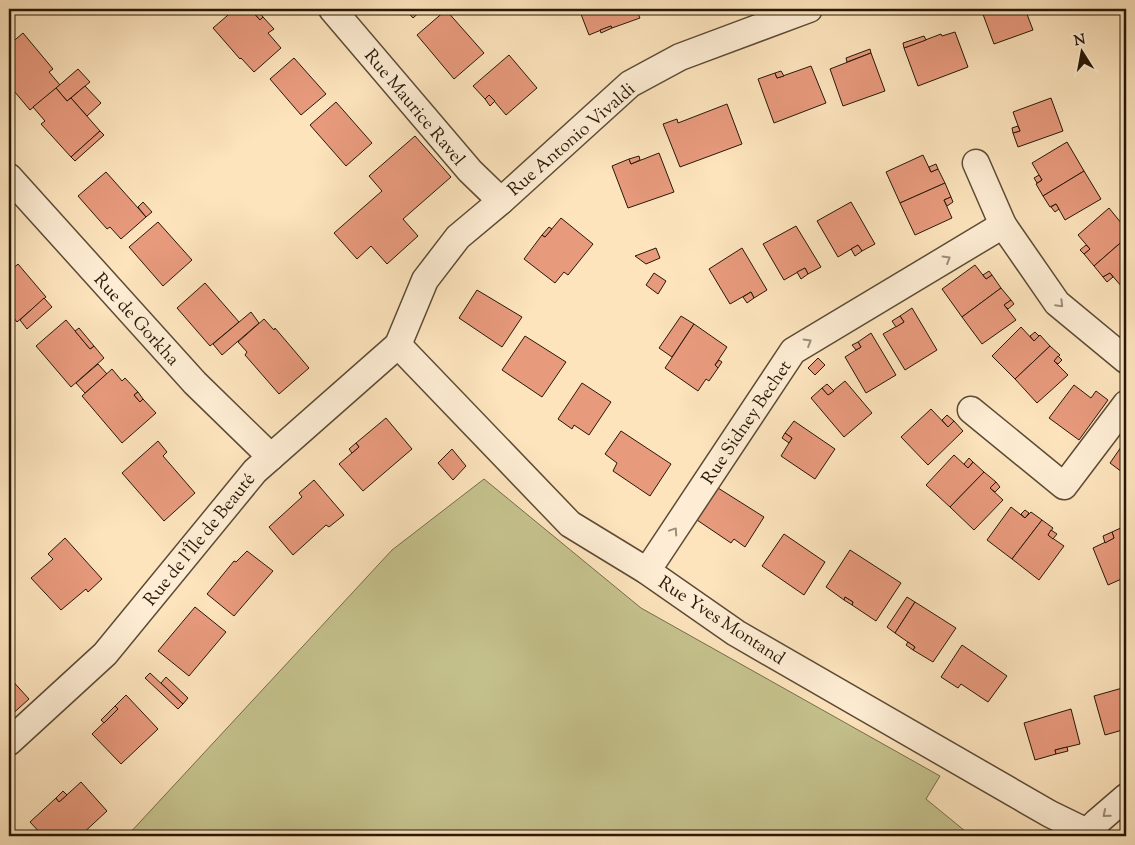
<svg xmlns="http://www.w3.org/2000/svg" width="1135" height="845" font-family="'Sorts Mill Goudy',serif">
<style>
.green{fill:#c5c28d;stroke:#766d4a}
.building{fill:#e89a7d;stroke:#271808}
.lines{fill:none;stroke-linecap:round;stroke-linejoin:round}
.street-casing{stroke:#5c4b35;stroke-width:29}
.street{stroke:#feedd4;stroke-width:26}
.oneway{stroke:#9d8d78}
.labels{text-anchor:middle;stroke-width:4.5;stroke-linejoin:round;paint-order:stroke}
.street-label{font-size:18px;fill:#271808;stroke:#feedd4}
</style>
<rect width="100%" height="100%" fill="#fde4bd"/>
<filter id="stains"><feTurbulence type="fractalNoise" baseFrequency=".004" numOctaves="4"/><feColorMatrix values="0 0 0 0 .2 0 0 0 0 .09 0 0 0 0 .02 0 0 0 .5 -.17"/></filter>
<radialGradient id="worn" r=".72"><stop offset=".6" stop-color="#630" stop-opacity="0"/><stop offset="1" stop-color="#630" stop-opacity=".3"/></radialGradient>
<polygon class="green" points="484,479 641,608 940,776 926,799 965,831 957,836 127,836 392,550"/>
<g class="building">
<polygon points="235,9 256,9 253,12 260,20 263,17 274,29 268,33 281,48 254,72 241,58 240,59 213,28"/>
<polygon points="257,9 263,17 260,20 253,12"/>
<polygon points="405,9 423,9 413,18"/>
<polygon points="579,9 636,9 640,18 612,28 611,26 589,35"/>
<polygon points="981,9 1025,9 1033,30 994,44"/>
<polygon points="446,10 484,53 454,79 417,35"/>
<polygon points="611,26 612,28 601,33 600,30"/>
<polygon points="955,32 968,67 918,86 904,48 941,34 942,36"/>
<polygon points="23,33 53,69 49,72 60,85 30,110 9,85 9,45"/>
<polygon points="924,36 926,40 904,48 903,43"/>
<polygon points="870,49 871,53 847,62 846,58"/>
<polygon points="871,53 885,91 843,106 830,69"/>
<polygon points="509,55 537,88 506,115 489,95 485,99 473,86"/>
<polygon points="294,58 326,94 301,115 270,79"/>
<polygon points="811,66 826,103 774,123 758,79 775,73 777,78"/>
<polygon points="78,69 90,82 67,101 56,88"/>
<polygon points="781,71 784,76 777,78 775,73"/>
<polygon points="85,86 101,103 87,116 71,98"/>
<polygon points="56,88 67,101 71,98 100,131 71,157 41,124 45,121 33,107"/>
<polygon points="489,95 495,101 490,106 485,99"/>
<polygon points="1051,98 1063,131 1018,147 1013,133 1020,131 1013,112"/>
<polygon points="336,102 372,143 346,166 310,125"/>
<polygon points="727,104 742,144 680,167 663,124 677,119 678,123"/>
<polygon points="1018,126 1020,131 1013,133 1012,128"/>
<polygon points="100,131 104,135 75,161 71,157"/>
<polygon points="415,136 451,177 403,219 418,236 387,264 371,246 357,259 334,233 382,191 369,176"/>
<polygon points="1067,142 1084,171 1043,196 1036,184 1042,180 1032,163"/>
<polygon points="659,153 674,192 628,208 612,166 629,159 631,164"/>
<polygon points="923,155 931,172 938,169 945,183 900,203 886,172"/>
<polygon points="639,156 640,160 631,164 629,159"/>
<polygon points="936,164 938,169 931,172 929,167"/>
<polygon points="1084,171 1101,199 1065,220 1056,204 1050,207 1043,196"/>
<polygon points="106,172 146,217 121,239 110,227 107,229 78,196"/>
<polygon points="1039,175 1042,180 1037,183 1034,178"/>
<polygon points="945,183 951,197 944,200 952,218 915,235 900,203"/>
<polygon points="951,197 953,202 947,206 944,200"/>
<polygon points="143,202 152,212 146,217 138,207"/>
<polygon points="851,202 875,244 862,251 858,245 838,257 817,221"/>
<polygon points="1056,204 1059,209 1055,212 1051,207"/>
<polygon points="1109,208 1126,229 1126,238 1094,266 1084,254 1090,249 1078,235"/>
<polygon points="561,218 593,244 568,275 564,272 555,283 524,259 542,235 545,237"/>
<polygon points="158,222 192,260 163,286 129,247"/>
<polygon points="796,226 821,267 808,274 805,268 784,280 763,244"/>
<polygon points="549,227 552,229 545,237 542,235"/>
<polygon points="1126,238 1126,283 1122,287 1110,273 1103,277 1094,266"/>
<polygon points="858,245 862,251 855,256 851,249"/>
<polygon points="1086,245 1090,249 1084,254 1080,250"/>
<polygon points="656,248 660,258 646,264 635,256"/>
<polygon points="742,248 767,290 754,298 751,292 730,304 709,269"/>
<polygon points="18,264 46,297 17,322 9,312 9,272"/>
<polygon points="975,265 986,279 992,275 1001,288 962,317 942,289"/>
<polygon points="805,268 808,274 801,279 797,272"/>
<polygon points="989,271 992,275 986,279 983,275"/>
<polygon points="654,273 666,281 658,294 646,285"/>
<polygon points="1110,273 1113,277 1107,282 1103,277"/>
<polygon points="205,283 239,322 210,346 177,308"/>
<polygon points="1001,288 1011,300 1004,305 1016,320 982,344 962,317"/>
<polygon points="477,290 522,317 502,347 459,318"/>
<polygon points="751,292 754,298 747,303 743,297"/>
<polygon points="44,298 52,307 27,329 20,320"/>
<polygon points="1011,300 1014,304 1008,309 1004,305"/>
<polygon points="912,308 937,350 905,370 883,334 904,322 900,316"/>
<polygon points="251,312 259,323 222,355 213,344"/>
<polygon points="681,316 694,324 672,357 659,348"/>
<polygon points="900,316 904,322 896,327 892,321"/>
<polygon points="264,319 274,330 275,328 309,368 279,394 245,355 247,352 238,342"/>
<polygon points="66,320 90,349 94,346 104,358 71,387 36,346"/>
<polygon points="694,324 727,347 715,365 718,368 709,381 706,379 698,391 665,368"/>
<polygon points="1021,327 1034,341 1040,335 1050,346 1015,379 992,356"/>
<polygon points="79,328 94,346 90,349 75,331"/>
<polygon points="1035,332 1039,336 1034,341 1030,336"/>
<polygon points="871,333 896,375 866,393 845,357 861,347 858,342"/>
<polygon points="525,336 566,362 542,397 502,370"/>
<polygon points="858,342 861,347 856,350 852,345"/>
<polygon points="1050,346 1060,355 1054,361 1068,375 1037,403 1015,379"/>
<polygon points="1058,356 1062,360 1058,364 1054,361"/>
<polygon points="818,358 825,365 815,375 808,368"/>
<polygon points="719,360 722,362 718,368 715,365"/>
<polygon points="98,364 107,374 85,393 76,383"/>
<polygon points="112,369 122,381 125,378 138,392 134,395 140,402 143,399 156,413 122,443 82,396"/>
<polygon points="845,381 872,413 844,437 811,398 822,388 828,395"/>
<polygon points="582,383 611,402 589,435 574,425 572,429 558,419"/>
<polygon points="827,384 834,391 828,395 822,388"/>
<polygon points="1074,385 1091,398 1096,391 1108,400 1079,440 1049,418"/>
<polygon points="138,392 143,399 140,402 134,395"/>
<polygon points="931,409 948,427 954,421 963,431 928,465 901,437"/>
<polygon points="947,415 954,421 948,427 942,420"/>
<polygon points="386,418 412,449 363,491 339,464 359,447 356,443"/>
<polygon points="794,421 835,449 815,479 781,456 792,438 785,433"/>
<polygon points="621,431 671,464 650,496 613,471 617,463 605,454"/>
<polygon points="785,433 792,438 789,443 782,438"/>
<polygon points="1126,440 1126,475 1110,463"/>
<polygon points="158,441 167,452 163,456 195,493 164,521 122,473"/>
<polygon points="356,443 359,447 352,453 349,449"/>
<polygon points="452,449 466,466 453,480 438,463"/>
<polygon points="954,455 968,468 973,462 984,472 950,507 926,485"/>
<polygon points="969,458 973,462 968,468 964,464"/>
<polygon points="984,472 996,482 990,488 1003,500 974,530 950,507"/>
<polygon points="314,480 344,515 329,527 326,525 293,555 269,527 302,497 299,493"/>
<polygon points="996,482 1000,487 995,492 990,488"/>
<polygon points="718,488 764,517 745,547 734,539 731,543 697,520"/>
<polygon points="1011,507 1025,518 1031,512 1042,520 1012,559 987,540"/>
<polygon points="1025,510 1029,513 1025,518 1021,514"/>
<polygon points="1042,520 1053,528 1048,535 1064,546 1039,580 1012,559"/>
<polygon points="1125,526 1126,530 1126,577 1108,585 1093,548 1114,538 1112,532"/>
<polygon points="1051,530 1057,534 1053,539 1048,535"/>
<polygon points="1112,532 1114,538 1105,543 1103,536"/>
<polygon points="784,534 825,562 804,595 762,566"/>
<polygon points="65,538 102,579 88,592 86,589 61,610 31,578 53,559 48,554"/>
<polygon points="850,550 901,583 876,621 852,605 853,602 845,597 844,600 826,587"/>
<polygon points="247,551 273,571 234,616 207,594 234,561 236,562"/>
<polygon points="845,597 853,602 852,605 844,600"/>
<polygon points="907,597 915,602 895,633 887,627"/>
<polygon points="915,602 956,628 933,662 913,650 915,647 895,633"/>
<polygon points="195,607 226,632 189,676 158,651"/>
<polygon points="908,642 915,647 913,650 906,645"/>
<polygon points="962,645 1007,676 988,702 961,684 958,688 941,677"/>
<polygon points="150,673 183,704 178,709 145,678"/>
<polygon points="9,677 29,699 9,717"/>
<polygon points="166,677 188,698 183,704 161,683"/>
<polygon points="1126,687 1126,729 1105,735 1094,696"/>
<polygon points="126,695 158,729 121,764 92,734 118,709 115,706"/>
<polygon points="115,706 118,709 104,723 101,720"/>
<polygon points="1071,709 1080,744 1055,750 1056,754 1035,760 1024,723"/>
<polygon points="1067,747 1068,751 1056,754 1055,750"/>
<polygon points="81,782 107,811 80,836 43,836 30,822 56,798 59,802"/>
<polygon points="63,791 67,795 59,802 56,798"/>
</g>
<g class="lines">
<defs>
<g id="street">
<polyline points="332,9 470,171 501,201"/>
<polyline points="976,163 1003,225"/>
<polyline points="9,177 195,383 271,457"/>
<polyline points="398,345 570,524 647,571 736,633 1050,814 1087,832 1092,836"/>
<polyline points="971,410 1064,486 1126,404"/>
<polyline points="647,571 793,351 1003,225 1057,303 1126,360"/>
<polyline points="9,742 105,654 255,471 398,345 425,280 458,237 501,201 630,84 680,57 809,9"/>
<polyline points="1087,832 1097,822 1126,797"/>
</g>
</defs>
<use href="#street" class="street-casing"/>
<use href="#street" class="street"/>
</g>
<defs><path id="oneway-chevron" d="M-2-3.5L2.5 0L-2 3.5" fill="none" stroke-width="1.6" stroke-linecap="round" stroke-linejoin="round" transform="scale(1.25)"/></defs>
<g class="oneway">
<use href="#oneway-chevron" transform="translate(947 259) rotate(-31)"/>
<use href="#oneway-chevron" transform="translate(1060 304) rotate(45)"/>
<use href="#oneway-chevron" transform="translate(808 342) rotate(-31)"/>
<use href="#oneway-chevron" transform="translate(674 531) rotate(-56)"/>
<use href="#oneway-chevron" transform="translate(1106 814) rotate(140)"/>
</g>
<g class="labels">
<g class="street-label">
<text transform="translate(415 107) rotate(50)" y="6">Rue Maurice Ravel</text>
<text transform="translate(571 139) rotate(-41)" y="6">Rue Antonio Vivaldi</text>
<text transform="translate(137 319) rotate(48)" y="6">Rue de Gorkha</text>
<text transform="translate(746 422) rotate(-56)" y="6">Rue Sidney Bechet</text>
<text transform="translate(199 539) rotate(-51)" y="6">Rue de l'Île de Beauté</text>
<text transform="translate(722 620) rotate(33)" y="6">Rue Yves Montand</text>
</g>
</g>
<rect width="1135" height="845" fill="none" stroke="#fde4bd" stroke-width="30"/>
<rect x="10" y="10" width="1115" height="825" fill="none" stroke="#271808" stroke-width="2.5"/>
<rect x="15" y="15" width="1105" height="815" fill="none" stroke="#271808"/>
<g transform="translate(1082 52) rotate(349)" stroke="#feedd4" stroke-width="4" paint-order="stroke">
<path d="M0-4L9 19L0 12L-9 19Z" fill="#271808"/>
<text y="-8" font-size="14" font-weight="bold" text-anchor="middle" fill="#271808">N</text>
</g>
<rect width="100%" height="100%" filter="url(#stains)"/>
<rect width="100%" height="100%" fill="url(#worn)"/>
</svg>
